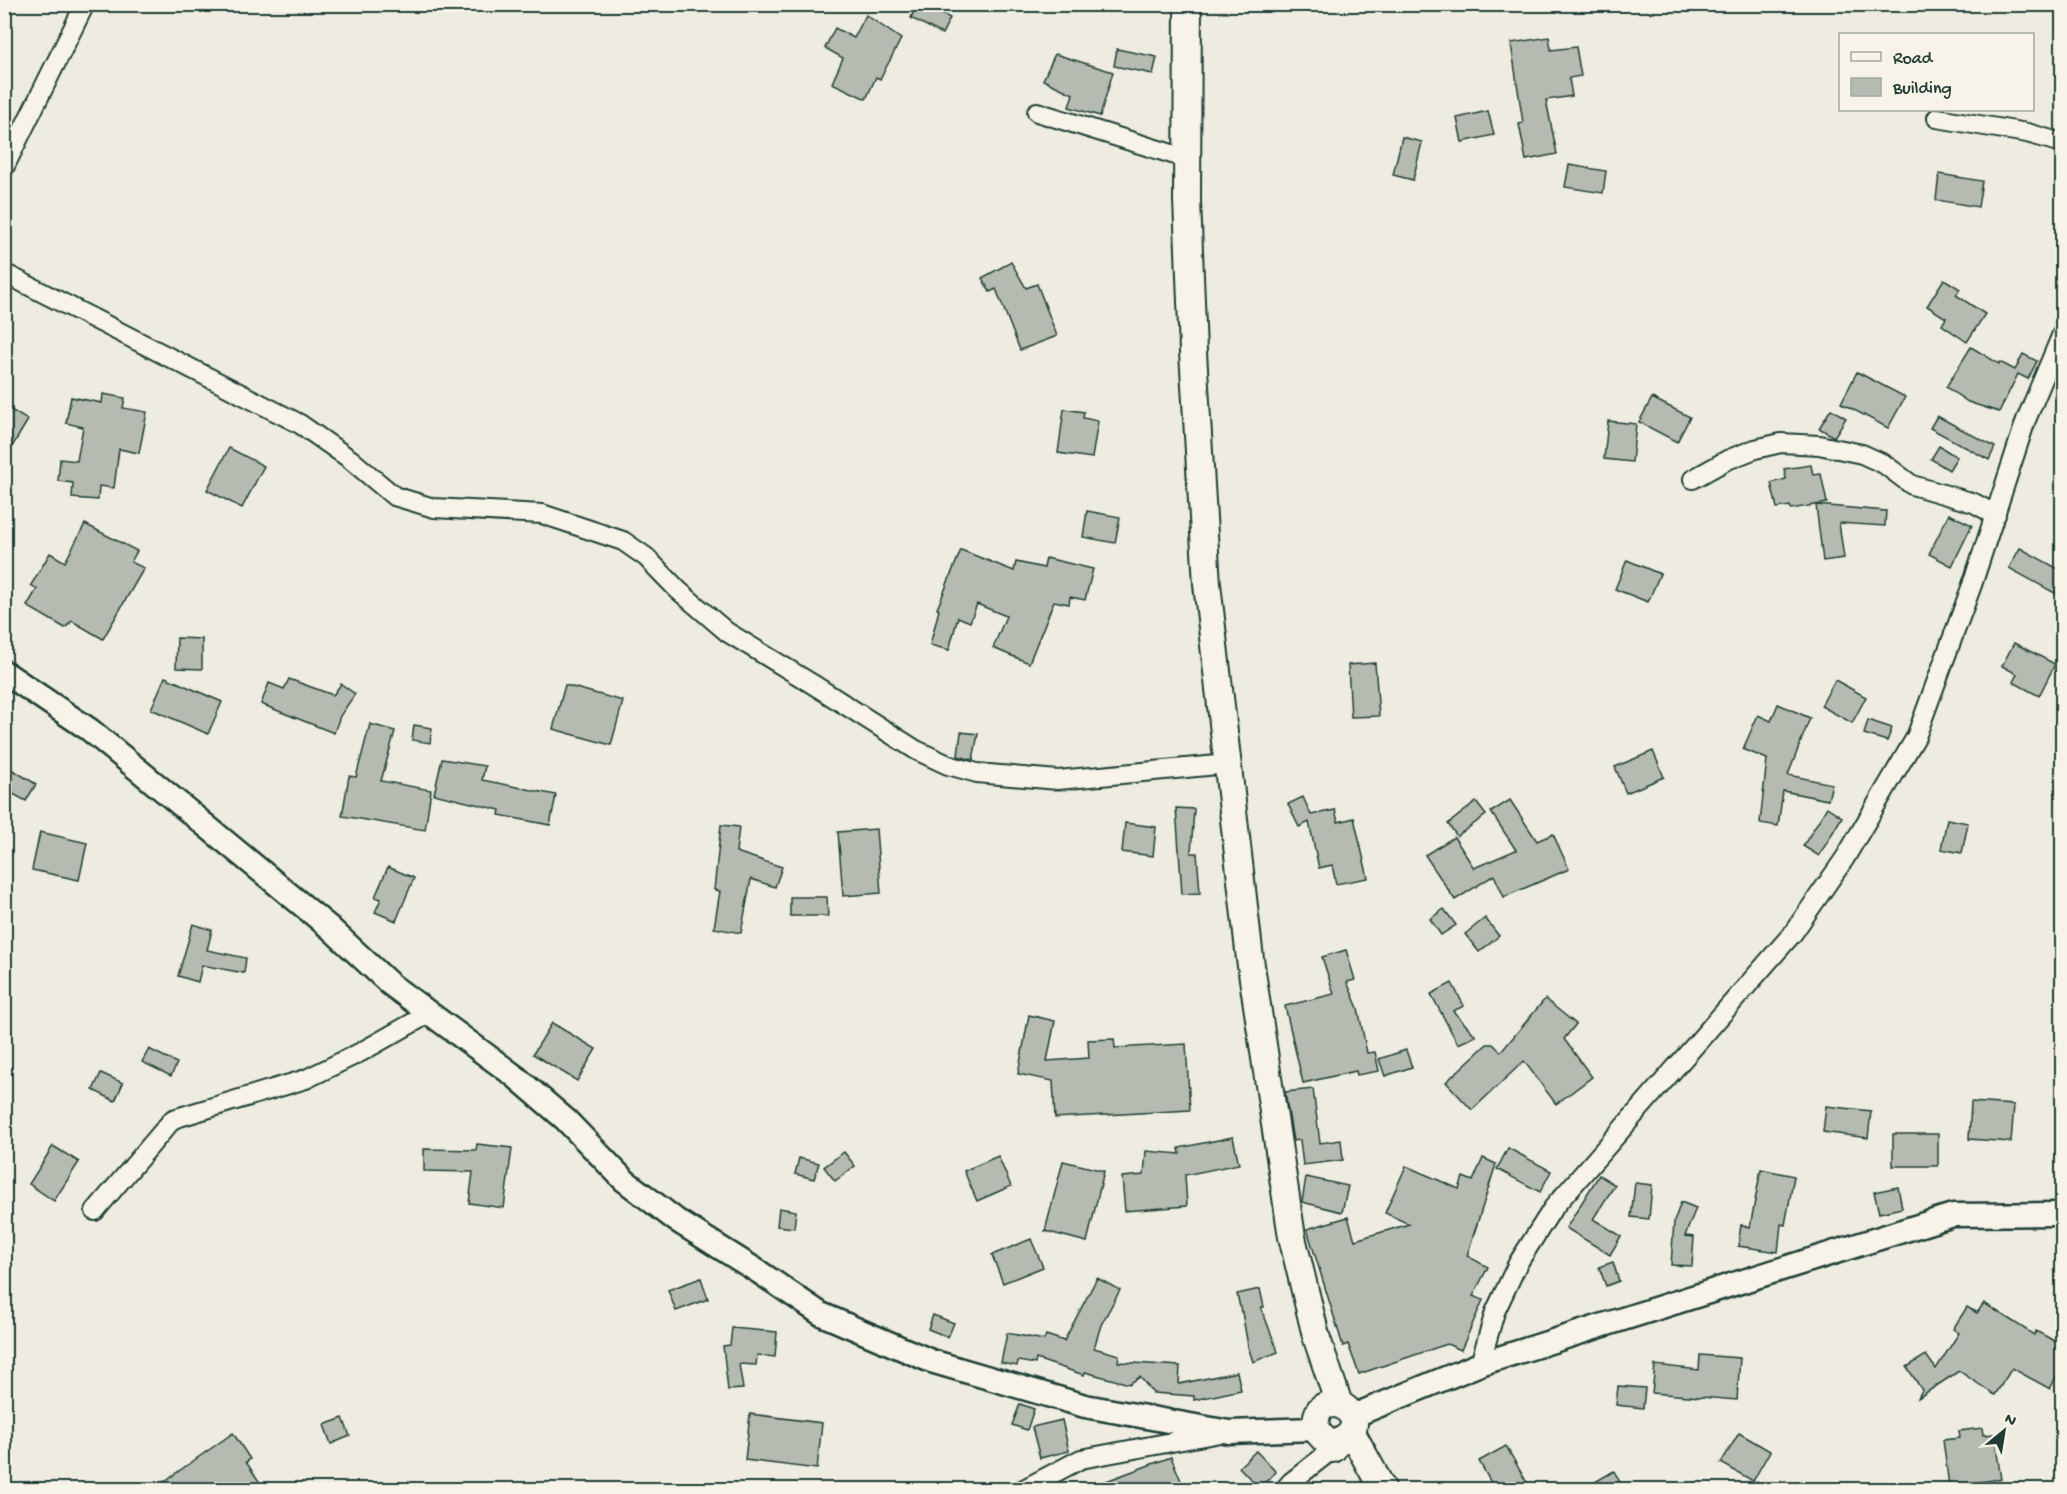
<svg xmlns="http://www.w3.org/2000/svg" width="2067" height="1494" font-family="'Gochi Hand',sans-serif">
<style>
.building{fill:#b5bbb0;stroke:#1f3d34;stroke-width:1.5}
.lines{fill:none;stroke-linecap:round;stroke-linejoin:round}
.minor-casing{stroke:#1f3d34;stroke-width:22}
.tertiary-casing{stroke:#1f3d34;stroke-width:27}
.secondary-casing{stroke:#1f3d34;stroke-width:30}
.minor{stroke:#f7f3e8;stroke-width:18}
.tertiary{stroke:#f7f3e8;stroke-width:22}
.secondary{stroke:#f7f3e8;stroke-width:26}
</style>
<rect width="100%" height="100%" fill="#eeece1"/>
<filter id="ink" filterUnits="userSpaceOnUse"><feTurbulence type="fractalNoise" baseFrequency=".0167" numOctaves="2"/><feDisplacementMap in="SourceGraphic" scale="12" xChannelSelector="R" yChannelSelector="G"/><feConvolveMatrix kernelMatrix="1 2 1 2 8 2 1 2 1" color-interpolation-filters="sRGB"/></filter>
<g filter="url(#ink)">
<g class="building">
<polygon points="917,4 924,4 950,18 942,34 911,18"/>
<polygon points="866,15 901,39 880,79 876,77 866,99 832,83 843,58 825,48 835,28 854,38"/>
<polygon points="1549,37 1551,50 1576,47 1581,76 1569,78 1572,96 1546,100 1557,154 1526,160 1519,124 1523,123 1511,43"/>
<polygon points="1117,49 1157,57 1153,74 1114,66"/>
<polygon points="1055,54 1113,72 1100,116 1069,107 1073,94 1043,80"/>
<polygon points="1488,111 1494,135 1462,142 1457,118"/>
<polygon points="1402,137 1422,142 1413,180 1393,175"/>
<polygon points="1569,165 1606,171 1603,193 1565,187"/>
<polygon points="1939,174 1982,181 1978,207 1936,200"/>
<polygon points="1011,262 1026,288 1037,284 1057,336 1020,350 996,289 990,292 982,278"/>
<polygon points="1944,279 1960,289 1956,295 1985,314 1967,342 1942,325 1946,318 1927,306"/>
<polygon points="1971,347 1999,364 2000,362 2015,370 2023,354 2037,361 2028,379 2018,374 1999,412 1968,402 1946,387"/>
<polygon points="1857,372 1905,397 1888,428 1841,403"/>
<polygon points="103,394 125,398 123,408 147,412 139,453 119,449 114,488 99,486 98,500 72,498 73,483 58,481 60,459 77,461 83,427 66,423 71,397 102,403"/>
<polygon points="1652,398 1690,417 1677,442 1639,422"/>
<polygon points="4,406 28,420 4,460"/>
<polygon points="1064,409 1084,412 1083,418 1098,421 1092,458 1058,453"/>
<polygon points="1831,409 1846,418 1834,437 1819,428"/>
<polygon points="1937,416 1995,447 1989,460 1930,428"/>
<polygon points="1608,421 1636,424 1632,462 1604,459"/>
<polygon points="1939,446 1957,457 1949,470 1931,459"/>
<polygon points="229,448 264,466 242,508 207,490"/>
<polygon points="1811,465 1813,475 1821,474 1827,503 1791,509 1790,506 1777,508 1771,483 1786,479 1784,469"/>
<polygon points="1816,505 1886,511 1885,526 1839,523 1844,558 1823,561"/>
<polygon points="1087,511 1120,517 1115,543 1083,537"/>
<polygon points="1949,514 1972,525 1952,566 1929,554"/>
<polygon points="85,524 137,551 131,562 144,568 103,639 72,621 65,628 27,606 37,589 31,585 50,553 65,562"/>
<polygon points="2020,548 2062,571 2062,597 2009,568"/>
<polygon points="961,550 1014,571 1016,562 1044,568 1046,558 1093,569 1085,600 1070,597 1069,604 1054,601 1029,663 993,648 1006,616 977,604 970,622 958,617 949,650 930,645 939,610 937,609"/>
<polygon points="1627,560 1660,574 1648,602 1615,589"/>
<polygon points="177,638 202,639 202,669 176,668"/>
<polygon points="2014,643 2055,664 2039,696 2013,682 2017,674 2002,666"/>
<polygon points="1375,663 1379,716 1351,717 1348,665"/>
<polygon points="165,677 222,702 208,734 151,709"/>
<polygon points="289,679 333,695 341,684 355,694 340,716 334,733 261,704 269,683 284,689"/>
<polygon points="1835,680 1866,697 1852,723 1821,706"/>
<polygon points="565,685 623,701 611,745 553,729"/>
<polygon points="1778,704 1810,718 1788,775 1832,784 1828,800 1783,791 1778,826 1760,823 1767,759 1743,749 1758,715 1771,721"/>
<polygon points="1868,720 1892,728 1887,741 1864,734"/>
<polygon points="370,724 395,731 381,781 431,790 425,830 342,816 349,776 356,777"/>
<polygon points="414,725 432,728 430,743 412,740"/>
<polygon points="961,732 978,734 973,760 958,756"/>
<polygon points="1653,751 1664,777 1626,793 1615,767"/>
<polygon points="442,759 485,766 482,780 556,795 550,825 499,815 500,810 434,794"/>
<polygon points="13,770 36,784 26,801 4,789 4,784"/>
<polygon points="1303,797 1311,815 1335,810 1338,822 1354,818 1368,878 1336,884 1332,865 1319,868 1309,822 1299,827 1288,804"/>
<polygon points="1510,800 1537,841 1553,834 1569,869 1504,897 1494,875 1455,900 1425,855 1454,837 1474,868 1516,850 1491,812"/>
<polygon points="1476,802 1486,815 1457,836 1448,824"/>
<polygon points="1827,807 1842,817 1819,856 1803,846"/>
<polygon points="1176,808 1194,809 1191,853 1197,853 1200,893 1182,894"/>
<polygon points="1947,819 1968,823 1962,853 1941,849"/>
<polygon points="1125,823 1156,827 1153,856 1122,852"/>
<polygon points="721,825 739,827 736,852 782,867 775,887 751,879 741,933 714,928 720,891 714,890"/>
<polygon points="876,829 881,893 843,896 838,832"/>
<polygon points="40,832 87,843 79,880 32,870"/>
<polygon points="388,867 414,878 396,921 375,912 381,899 375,897"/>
<polygon points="790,897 827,897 828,916 790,916"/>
<polygon points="1444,909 1456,925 1441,935 1430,919"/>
<polygon points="1485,918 1499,936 1479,952 1465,934"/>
<polygon points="193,924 212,930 207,950 246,958 244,973 202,965 198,982 178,976"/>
<polygon points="1346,950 1355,980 1347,982 1358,1008 1367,1053 1375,1052 1379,1071 1357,1075 1356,1071 1303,1083 1285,1006 1334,994 1322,957"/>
<polygon points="1452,983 1464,1006 1453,1011 1476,1036 1458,1044 1431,994"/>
<polygon points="1545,999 1576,1024 1564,1039 1592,1077 1556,1104 1524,1061 1472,1110 1446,1082 1487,1044 1493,1044 1501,1052"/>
<polygon points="1029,1015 1055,1021 1047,1061 1089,1058 1088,1040 1114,1039 1115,1048 1186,1044 1190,1110 1055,1118 1053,1081 1018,1074"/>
<polygon points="552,1023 596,1049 577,1081 533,1054"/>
<polygon points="149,1049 177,1063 171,1076 142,1062"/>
<polygon points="1406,1050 1412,1067 1385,1076 1379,1059"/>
<polygon points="101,1073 123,1083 115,1101 93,1090"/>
<polygon points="1313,1089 1320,1143 1341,1140 1343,1160 1303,1165 1300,1140 1293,1141 1285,1092"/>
<polygon points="1971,1102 2014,1105 2011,1142 1969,1139"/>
<polygon points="1826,1106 1871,1111 1868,1138 1823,1132"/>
<rect x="1893" y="1134" width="45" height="32"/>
<polygon points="1233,1137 1239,1164 1185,1175 1187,1206 1125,1211 1122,1177 1144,1175 1146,1151 1180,1154 1179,1148"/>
<polygon points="477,1144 512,1148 504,1208 469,1203 473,1172 424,1171 424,1149 476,1150"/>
<polygon points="53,1146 79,1162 54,1201 29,1184"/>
<polygon points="1508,1148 1551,1171 1540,1192 1497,1169"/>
<polygon points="844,1152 855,1166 835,1181 824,1167"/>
<polygon points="998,1156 1011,1186 977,1201 964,1171"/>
<polygon points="799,1158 819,1163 814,1179 795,1174"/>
<polygon points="1483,1158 1496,1164 1467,1256 1488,1267 1473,1296 1483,1300 1461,1350 1447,1344 1359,1374 1348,1344 1343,1346 1307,1229 1348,1217 1355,1240 1409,1224 1385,1213 1406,1166 1459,1189 1463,1177 1473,1181"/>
<polygon points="1063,1161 1104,1171 1087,1242 1045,1231"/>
<polygon points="1761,1169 1794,1176 1785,1225 1781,1224 1778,1252 1738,1246 1741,1225 1750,1227"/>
<polygon points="1599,1175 1615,1185 1593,1219 1621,1236 1610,1255 1566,1228"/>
<polygon points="1306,1177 1348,1186 1342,1212 1302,1202"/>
<polygon points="1635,1183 1652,1185 1649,1219 1631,1217"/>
<polygon points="1898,1187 1902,1208 1879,1213 1874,1192"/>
<polygon points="1681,1202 1696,1208 1685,1236 1694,1237 1692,1266 1671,1265 1674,1222"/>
<polygon points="779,1208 796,1211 794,1228 777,1226"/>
<polygon points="1031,1239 1043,1267 1003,1283 992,1255"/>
<polygon points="1613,1262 1619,1281 1606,1286 1599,1267"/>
<polygon points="701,1278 708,1299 676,1311 668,1290"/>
<polygon points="1097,1278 1120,1290 1101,1325 1094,1348 1119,1355 1118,1362 1180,1366 1179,1384 1237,1372 1241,1390 1194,1400 1194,1396 1153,1393 1140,1377 1129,1384 1085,1372 1084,1375 1036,1359 1035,1364 1018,1361 1017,1366 1001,1363 1007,1333 1044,1340 1046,1335 1064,1341"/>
<polygon points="1260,1289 1264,1307 1261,1307 1278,1352 1253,1362 1248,1346 1242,1312 1241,1312 1237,1294"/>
<polygon points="1984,1303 2034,1335 2036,1331 2062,1345 2062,1365 2050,1389 2012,1368 1995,1395 1959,1371 1918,1398 1922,1390 1907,1367 1926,1355 1936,1369 1959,1333 1953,1329 1967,1307 1977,1313"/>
<polygon points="933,1315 954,1323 948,1337 928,1329"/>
<polygon points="732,1328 777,1332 775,1357 757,1355 756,1365 739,1364 743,1389 728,1390 723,1346 730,1345"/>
<polygon points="1700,1355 1740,1358 1737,1400 1652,1393 1655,1365 1699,1370"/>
<polygon points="1618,1386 1645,1388 1643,1408 1616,1405"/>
<polygon points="1020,1404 1034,1409 1027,1430 1012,1425"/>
<polygon points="750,1414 822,1423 817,1469 745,1460"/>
<polygon points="343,1418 350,1436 331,1444 324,1425"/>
<polygon points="1062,1420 1069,1451 1040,1458 1032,1427"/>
<polygon points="1982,1428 1983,1435 1994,1434 2001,1479 1949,1486 1943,1440 1960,1438 1959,1431"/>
<polygon points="233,1433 250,1459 246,1462 265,1490 152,1490"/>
<polygon points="1739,1433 1770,1451 1753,1481 1721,1463"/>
<polygon points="1506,1446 1531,1490 1495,1490 1479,1461"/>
<polygon points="1256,1451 1276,1472 1259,1488 1239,1467"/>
<polygon points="1171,1457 1185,1490 1091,1490 1090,1487"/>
<polygon points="1614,1471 1624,1490 1581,1490"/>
</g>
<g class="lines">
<defs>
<g id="minor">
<polyline points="1037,112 1188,159"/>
<polyline points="1937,118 2027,133 2062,143"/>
<polyline points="4,168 85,4"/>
<polyline points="4,273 300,424 350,459 394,496 434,508 542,514 623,541 646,557 678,590 727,632 814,685 916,750 948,765 977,773 1058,780 1228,764"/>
<polyline points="1693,479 1727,460 1755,449 1781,443 1819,445 1862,454 1884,464 1912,485 1974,503 1996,515"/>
<polyline points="95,1211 173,1119 306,1079 361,1052 430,1013"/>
<polyline points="1480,1364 1495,1312 1518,1263 1553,1208 1793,933 1845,858 1916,737 1972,585 2026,420 2062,334"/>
<polyline points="1022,1490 1081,1459 1220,1433"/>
<polyline points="1284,1490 1291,1482 1333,1449"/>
</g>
<g id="tertiary">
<polyline points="4,672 90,730 330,928 390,984 516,1077 566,1120 624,1180 676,1220 759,1272 821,1314 931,1361 1085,1406 1229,1432 1315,1429"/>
<polyline points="1353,1416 1480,1364 1953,1215 2062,1214"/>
</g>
<g id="secondary">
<path d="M1188 4 1187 200 1193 352 1207 584 1250 959 1292 1237 1316 1336 1339 1404C1362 1416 1357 1437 1334 1443L1333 1449 1315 1429C1316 1411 1319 1403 1339 1404"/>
<polyline points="1352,1433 1383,1490"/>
</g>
</defs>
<use href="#minor" class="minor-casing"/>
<use href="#tertiary" class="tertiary-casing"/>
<use href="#secondary" class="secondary-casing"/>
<use href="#minor" class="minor"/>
<use href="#tertiary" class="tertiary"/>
<use href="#secondary" class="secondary"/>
</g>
</g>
<rect width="2067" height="1494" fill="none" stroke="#f7f3e8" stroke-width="24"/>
<rect x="12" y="12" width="2043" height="1470" fill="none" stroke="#1f3d34" stroke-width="2" filter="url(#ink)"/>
<rect x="1839" y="33" width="195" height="78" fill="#f7f3e8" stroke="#a1aaa0" stroke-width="1.5"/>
<rect x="1851" y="52" width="30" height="9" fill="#f7f3e8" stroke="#a1aaa0" stroke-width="1.5"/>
<text x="1893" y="63" font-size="18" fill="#1f3d34">Road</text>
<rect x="1851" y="78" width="30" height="18" fill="#b5bbb0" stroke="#a1aaa0" stroke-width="1.5"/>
<text x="1893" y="93" font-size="18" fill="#1f3d34">Building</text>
<g transform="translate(2004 1431) rotate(30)" stroke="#f7f3e8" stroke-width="4.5" paint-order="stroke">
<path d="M0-4.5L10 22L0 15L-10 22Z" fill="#1f3d34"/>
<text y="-9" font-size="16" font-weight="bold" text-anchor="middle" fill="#1f3d34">N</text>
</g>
</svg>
